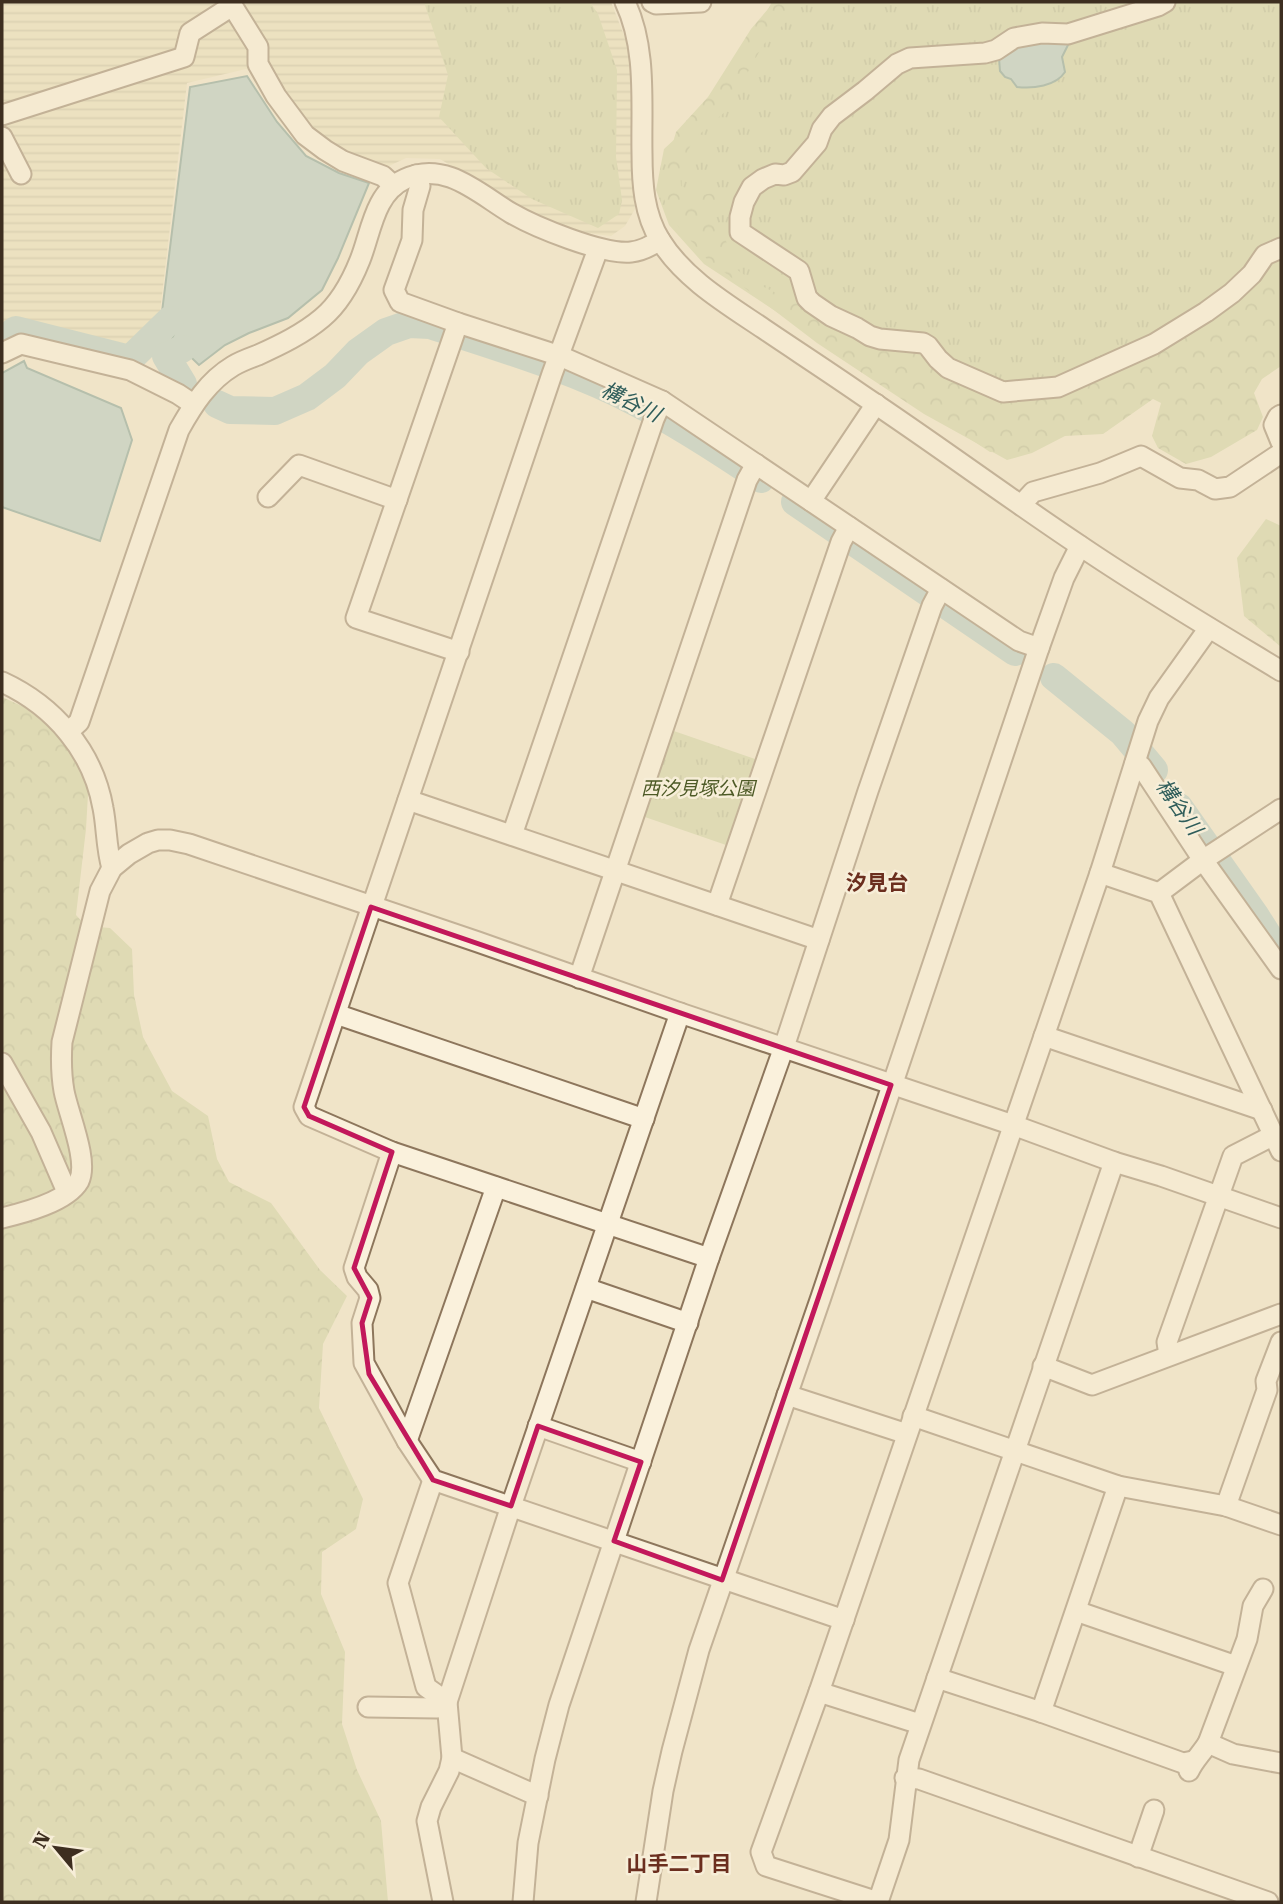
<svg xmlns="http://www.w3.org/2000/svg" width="1283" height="1904" font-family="'Roboto Serif','Noto Sans JP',serif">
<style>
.farmland{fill:url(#farmland-rules)}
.grass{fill:url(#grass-tufts)}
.forest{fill:url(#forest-crowns)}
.water{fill:#a9c4bc;stroke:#6f938a;stroke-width:2}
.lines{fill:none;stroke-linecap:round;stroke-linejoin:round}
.river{stroke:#a9c4bc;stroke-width:28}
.minor-casing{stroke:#8d765c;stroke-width:23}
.minor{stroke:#faf1dc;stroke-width:19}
.marked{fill:none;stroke:#c2185b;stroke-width:5;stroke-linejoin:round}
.labels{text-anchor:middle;stroke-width:5;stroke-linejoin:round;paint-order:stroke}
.park-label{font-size:19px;font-style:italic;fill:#4d5a26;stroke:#f7eed8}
.water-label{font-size:21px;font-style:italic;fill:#2f5d5a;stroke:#f7eed8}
.neighbourhood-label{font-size:21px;font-weight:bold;fill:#6b2e1e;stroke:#f7eed8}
</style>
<defs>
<pattern id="farmland-rules" width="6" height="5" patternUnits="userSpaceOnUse" patternTransform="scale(1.75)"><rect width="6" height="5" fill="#e6deb5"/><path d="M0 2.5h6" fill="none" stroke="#c6bf9b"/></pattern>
<pattern id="grass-tufts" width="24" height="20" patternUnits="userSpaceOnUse" patternTransform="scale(1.75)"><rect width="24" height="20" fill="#c9cf9b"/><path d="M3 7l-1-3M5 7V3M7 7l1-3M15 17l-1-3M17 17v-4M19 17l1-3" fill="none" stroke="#aeb285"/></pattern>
<pattern id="forest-crowns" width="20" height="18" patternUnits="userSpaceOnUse" patternTransform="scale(1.75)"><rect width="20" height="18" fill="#c9cf9b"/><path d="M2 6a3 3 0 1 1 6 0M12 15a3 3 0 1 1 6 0" fill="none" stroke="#aeb285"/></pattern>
</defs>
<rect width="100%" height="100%" fill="#f0e4c8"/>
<polygon class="farmland" points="2,2 611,2 629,48 635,209 625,226 611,236 570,231 513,203 440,159 406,158 387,167 369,179 334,163 258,75 246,69 187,83 160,312 131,350 17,322 2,330"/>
<g class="grass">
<polygon points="424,2 590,2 598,14 617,70 616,157 622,200 619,214 598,228 532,199 486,168 439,117 448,75"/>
<polygon points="772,2 1281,2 1281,297 1013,453 990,452 704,264 669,225 656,190 664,149 717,100"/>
<polygon points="671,730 755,759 726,845 642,816"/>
</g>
<g class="forest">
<path d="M774 2H806L763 45 726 111 693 140 680 168 681 186 696 196 719 192 723 200 715 216 714 228C729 239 730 250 733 267L756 283 814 312 833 330 868 346 917 353 1016 396 1155 350 1198 329 1235 292 1257 289 1281 273V366L1262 379 1254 393 1263 417 1257 430 1211 457 1186 464 1158 448 1152 436 1161 403 1153 399 1103 434 1065 436 1032 453 1007 460 924 414 817 343 707 259 676 224 664 199V174L676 132 708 97 751 29Z"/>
<polygon points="1266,519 1281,526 1281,647 1244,616 1237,558"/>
<polygon points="2,697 24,707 66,740 89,777 86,829 76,915 86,926 110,928 132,949 134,995 143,1037 172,1091 208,1116 217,1159 229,1182 271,1203 320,1270 347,1296 323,1344 319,1408 363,1499 356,1529 322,1552 321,1594 345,1652 342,1724 357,1770 381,1821 388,1902 2,1902"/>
</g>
<g class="water">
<path d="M1023 39 1065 40 1068 45 1062 57 1065 72C1056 86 1033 89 1017 87L1011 79 1005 77 1000 71 999 58Z"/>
<polygon points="247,76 277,122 306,156 339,173 369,183 338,258 322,290 288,318 249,333 225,345 199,365 172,339 176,329 162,312 190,87"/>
<polygon points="24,361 27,368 121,408 132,440 100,541 2,507 2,373"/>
</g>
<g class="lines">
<g class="river">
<polyline points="2,340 16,330 130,359 170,320"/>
<polyline points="182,349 166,356 183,384"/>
<path d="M217 404 230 410 275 411 307 397 335 376 358 352 386 332 409 324 430 325C500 348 572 369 637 403 680 425 721 452 761 479"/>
<polyline points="795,502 1015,652"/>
<polyline points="1054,677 1123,733 1154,770"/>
<polyline points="1179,807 1255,915 1281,956"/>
</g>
<defs>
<g id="minor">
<polyline points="230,2 258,47 258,64 276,96 305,135 325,150 343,161 383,176 394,186"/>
<path d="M625 2C647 48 641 104 642 153 642 184 644 214 660 240 684 279 727 304 764 329 798 352 832 374 865 397 937 445 1007 497 1079 545 1145 590 1213 630 1281 671"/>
<polyline points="652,2 656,4 701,2"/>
<polyline points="1165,2 1158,6 1068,34 1042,33 1014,38 996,50 985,53 910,58 897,64 865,91 832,116 822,129 817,143 792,172 784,175 775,174 763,179 752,187 744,202 740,217 740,232 799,271 807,298 812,303 831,316 857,328 870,336 880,339 923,343 928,346 938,359 948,368 1003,392 1058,387 1154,344 1206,312 1232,293 1252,274 1265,255 1281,248"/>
<polyline points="2,115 184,57 190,33 232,6"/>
<polyline points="2,137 21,174"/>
<polyline points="416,175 420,186 413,210 412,240 394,290 400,302 458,323 560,356 662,401 1019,641 1039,648"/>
<polyline points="598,249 552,374 304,1107 309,1116 392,1152 709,1258"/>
<polyline points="458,323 356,618 459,652"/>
<polyline points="2,353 21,344 130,370 178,394 193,404"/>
<polyline points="1281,415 1278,417 1274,425 1281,442"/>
<polyline points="268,497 299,465 397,500"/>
<polyline points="811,501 876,404"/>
<polyline points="1021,505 1033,492 1100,473 1141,456 1180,478 1198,480 1215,489 1230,487 1281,453"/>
<path d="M2 682C54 706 93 751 103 808 107 828 106 848 112 868"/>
<path d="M68 732 79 722 179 430C193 405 208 381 233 366 241 361 250 358 258 355 280 345 303 334 322 318 339 304 352 280 360 260 371 233 374 193 405 179 445 160 479 194 511 213 535 227 603 255 631 252 642 251 651 246 660 240"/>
<polyline points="1135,763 1141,766 1203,860 1281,969"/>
<polyline points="408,800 819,940"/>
<polyline points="512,835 654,419 662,401"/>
<polyline points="1100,873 1159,893 1281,1151"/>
<polyline points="1159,893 1203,860 1281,809"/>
<polyline points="717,905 841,542 849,527"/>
<polyline points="579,978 747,480 756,464"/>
<polyline points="336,1014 644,1119"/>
<polyline points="1044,1036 1262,1110"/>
<polyline points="2,1063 41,1132 67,1192"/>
<polyline points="392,1152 354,1268 357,1277 368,1290 370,1298 362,1323 364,1363 407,1441 433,1480 844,1620"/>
<path d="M2 1218C23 1213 67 1202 79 1181 89 1161 68 1113 64 1091 61 1074 61 1058 62 1042L100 891 112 868 129 854 148 843 158 840H170L189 844 478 942 680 1013 1013 1125 1114 1162 1161 1176 1281 1218"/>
<polyline points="586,1288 688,1323"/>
<polyline points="1169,1355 1167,1342 1233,1156 1274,1135"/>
<polyline points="1043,1366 1092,1385 1281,1314"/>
<polyline points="787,1395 907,1434"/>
<polyline points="913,1416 1118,1486 1226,1506 1281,1525"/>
<polyline points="538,1426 641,1462"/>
<polyline points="407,1441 496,1187"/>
<polyline points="433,1480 398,1583 426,1687 447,1702 452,1758 449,1771 431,1807 427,1821 443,1902"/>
<polyline points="1226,1506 1267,1390 1266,1381 1281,1342"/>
<polyline points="1076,1611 1236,1666"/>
<polyline points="937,1678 1041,1712 1183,1763 1193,1761"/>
<polyline points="819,1692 920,1724"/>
<polyline points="368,1707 437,1708 447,1702 511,1506 680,1013"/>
<polyline points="1041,1712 1118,1486"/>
<polyline points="1208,1743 1233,1754 1281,1763"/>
<polyline points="452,1758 538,1796"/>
<path d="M1189 1771C1194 1760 1202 1753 1208 1743L1247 1639 1253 1606 1263 1589"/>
<polyline points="905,1778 919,1779 1268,1902"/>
<polyline points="1138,1857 1154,1810"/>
<polyline points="523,1902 528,1843 545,1759 559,1705 709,1258 784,1047 868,791 932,606 941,589"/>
<polyline points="646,1902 663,1791 672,1751 699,1650 821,1297 1039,648 1064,578 1080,546"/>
<polyline points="878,1902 766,1866 761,1852 819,1692 1100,873 1148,721 1159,698 1209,628"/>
<polyline points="878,1902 899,1840 909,1760 1114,1162"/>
</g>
</defs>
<use href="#minor" class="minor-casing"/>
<use href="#minor" class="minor"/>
</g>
<path d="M0 0H1283V1904H0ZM371 907 891 1085 722 1580 614 1541 641 1462 538 1426 511 1506 433 1480 369 1374 362 1323 370 1298 354 1268 392 1152 309 1116 304 1107Z" fill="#f0e4c8" fill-opacity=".55" fill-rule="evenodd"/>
<path class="marked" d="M371 907 891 1085 722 1580 614 1541 641 1462 538 1426 511 1506 433 1480 369 1374 362 1323 370 1298 354 1268 392 1152 309 1116 304 1107Z"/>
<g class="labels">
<g class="park-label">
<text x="698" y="795">西汐見塚公園</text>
</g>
<g class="water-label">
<text transform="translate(631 402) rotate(26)" y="7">構谷川</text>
<text transform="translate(1179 807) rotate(55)" y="7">構谷川</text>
</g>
<g class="neighbourhood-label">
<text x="877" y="890">汐見台</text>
<text x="679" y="1871">山手二丁目</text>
</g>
</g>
<rect width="1283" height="1904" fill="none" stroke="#3d2e20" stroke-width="7"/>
<g transform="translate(56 1848) rotate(299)" stroke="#f7eed8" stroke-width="5" paint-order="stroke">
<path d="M0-5L12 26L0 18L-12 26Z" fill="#3d2e20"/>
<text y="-10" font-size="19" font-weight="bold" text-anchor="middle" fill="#3d2e20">N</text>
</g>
</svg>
